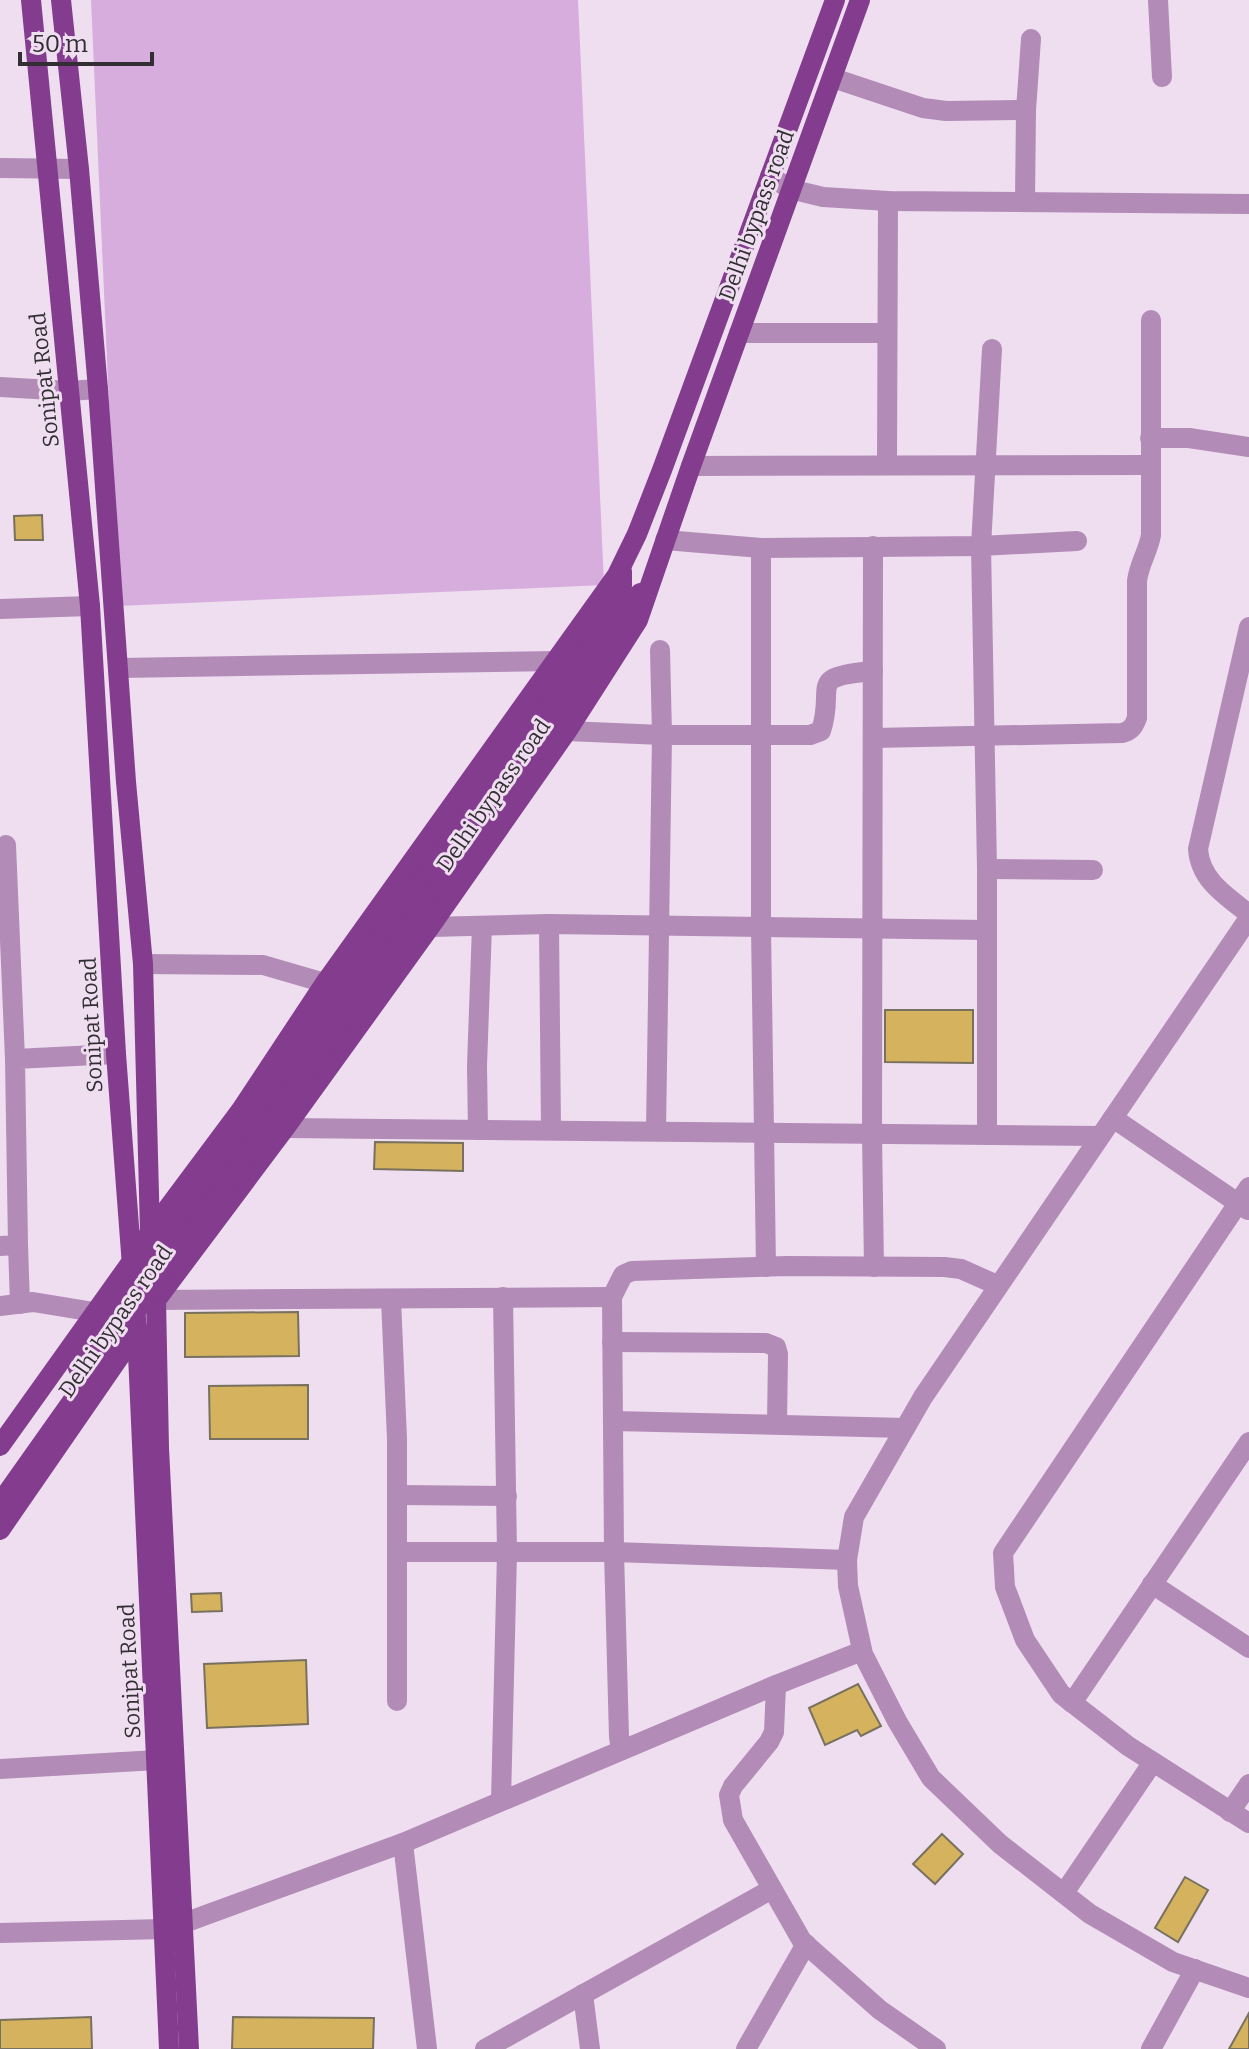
<svg xmlns="http://www.w3.org/2000/svg" width="1249" height="2049" font-family="Bitter,serif">
<style>
.green{fill:#d6addd}
.building{fill:#d5b25d;stroke:#79715f;stroke-width:2}
.lines{fill:none;stroke-linecap:round;stroke-linejoin:round}
.minor{stroke:#b28bb7;stroke-width:20}
.major{stroke:#833c8e;stroke-width:20}
.major-bridge{stroke:#833c8e;stroke-width:20}
.labels{text-anchor:middle;stroke-width:6;stroke-linejoin:round;paint-order:stroke}
.street-label{font-size:22px;fill:#332d34;stroke:#eedef0}
</style>
<rect width="100%" height="100%" fill="#eedef0"/>
<polygon class="green" points="91,0 578,0 604,585 118,606"/>
<g class="building">
<polygon points="42,515 43,540 15,540 14,516"/>
<polygon points="885,1010 973,1010 973,1063 885,1062"/>
<polygon points="375,1142 463,1143 463,1171 374,1169"/>
<polygon points="298,1312 299,1356 185,1357 185,1313"/>
<polygon points="308,1385 308,1439 210,1439 209,1386"/>
<polygon points="221,1593 222,1611 192,1612 191,1594"/>
<polygon points="306,1660 308,1724 207,1728 204,1664"/>
<polygon points="858,1684 881,1726 861,1736 857,1730 825,1745 809,1708"/>
<polygon points="942,1834 963,1854 935,1884 913,1864"/>
<polygon points="1185,1877 1208,1890 1178,1942 1155,1928"/>
<polygon points="1249,2013 1249,2049 1229,2049"/>
<polygon points="91,2017 92,2049 0,2049 0,2020"/>
<polygon points="233,2017 374,2018 373,2049 232,2049"/>
</g>
<g class="lines">
<g class="minor">
<polyline points="1158,0 1162,77"/>
<polyline points="833,78 923,108 946,111 1026,110"/>
<polyline points="0,168 79,169"/>
<polyline points="770,176 790,189 823,197 888,201 1249,204"/>
<polyline points="1025,200 1026,110 1031,39"/>
<polyline points="739,333 887,333"/>
<polyline points="0,387 69,391 98,389"/>
<polyline points="1150,438 1189,438 1249,447"/>
<polyline points="887,465 888,201"/>
<polyline points="691,466 1150,465"/>
<polyline points="665,540 761,548 981,546 1077,541"/>
<polyline points="873,546 872,1134 874,1267"/>
<polyline points="761,548 761,928 766,1267"/>
<polyline points="0,609 90,606"/>
<path d="M1249 627 1198 849C1200 880 1226 896 1249 914"/>
<polyline points="120,668 556,661"/>
<path d="M567 731 662 735H810L821 731C836 685 805 677 873 671"/>
<path d="M873 738 1122 733C1131 731 1134 726 1137 718V581C1139 564 1148 552 1151 535V320"/>
<polyline points="6,845 15,1059"/>
<polyline points="987,869 1093,870"/>
<polyline points="1249,918 923,1397 854,1517 847,1560 848,1586 863,1654 897,1721 931,1778 1000,1844 1090,1914 1173,1962 1249,1988"/>
<polyline points="549,924 551,1130"/>
<polyline points="430,927 549,924 986,930"/>
<polyline points="143,964 263,965 325,983"/>
<polyline points="1113,1118 1248,1210"/>
<polyline points="285,1128 1100,1136"/>
<polyline points="478,1130 477,1066 482,926"/>
<polyline points="656,1131 662,735 660,650"/>
<polyline points="987,1135 987,869 981,546 992,349"/>
<polyline points="1249,1187 1003,1553 1005,1587 1025,1640 1061,1694 1128,1746 1249,1823"/>
<polyline points="18,1245 20,1304"/>
<polyline points="0,1246 18,1245 15,1059 116,1054"/>
<polyline points="391,1299 397,1439 397,1701"/>
<polyline points="156,1300 612,1297"/>
<polyline points="0,1306 33,1302 94,1312"/>
<polyline points="612,1342 766,1343 776,1347 778,1354 777,1424"/>
<polyline points="614,1421 905,1428"/>
<polyline points="398,1495 507,1496"/>
<polyline points="397,1552 614,1552 847,1560"/>
<polyline points="1152,1584 1249,1648"/>
<polyline points="776,1685 774,1732 769,1742 733,1786 729,1795 733,1820 802,1941 880,2010 936,2049"/>
<polyline points="1072,1703 1249,1442"/>
<polyline points="621,1750 619,1737 614,1552 612,1297 623,1275 632,1271 788,1266 944,1267 961,1269 997,1285"/>
<polyline points="0,1769 157,1760"/>
<polyline points="501,1801 507,1553 503,1297"/>
<polyline points="1230,1812 1249,1784"/>
<polyline points="403,1843 427,2049"/>
<polyline points="1064,1893 1153,1762"/>
<polyline points="0,1933 164,1929 184,1923 403,1843 776,1685 862,1651"/>
<polyline points="583,1994 590,2049"/>
<polyline points="485,2049 772,1889"/>
<polyline points="746,2049 806,1944"/>
<polyline points="1151,2049 1195,1969"/>
</g>
<g class="major">
<polyline points="31,0 90,606 116,1054 137,1332 169,2049"/>
<polyline points="61,0 79,169 98,389 126,782 143,964 150,1232 156,1300 159,1448 189,2049"/>
<polyline points="415,889 603,623 622,586 622,571"/>
<polyline points="427,900 640,593"/>
<polyline points="154,1303 285,1128 430,927 567,731 638,620 691,466 860,0"/>
<polyline points="0,1446 132,1261 150,1232 241,1110 325,983 617,575 637,534 662,470 835,0"/>
<polyline points="0,1530 138,1330"/>
</g>
<g class="major-bridge">
<polyline points="78,1368 415,889"/>
<polyline points="0,1503 427,900"/>
</g>
</g>
<g class="labels">
<g class="street-label">
<text transform="translate(756 215) rotate(-70)" y="8">Delhi bypass road</text>
<text transform="translate(44 380) rotate(-96)" y="8">Sonipat Road</text>
<text transform="translate(493 795) rotate(-55)" y="8">Delhi bypass road</text>
<text transform="translate(91 1025) rotate(-93)" y="8">Sonipat Road</text>
<text transform="translate(115 1321) rotate(-55)" y="8">Delhi bypass road</text>
<text transform="translate(129 1671) rotate(-93)" y="8">Sonipat Road</text>
</g>
</g>
<path d="M20 52v12h132v-12" fill="none" stroke="#332d34" stroke-width="4"/>
<text x="32" y="52" font-size="24" fill="#332d34" stroke="#eedef0" stroke-width="6" paint-order="stroke">50 m</text>
</svg>
